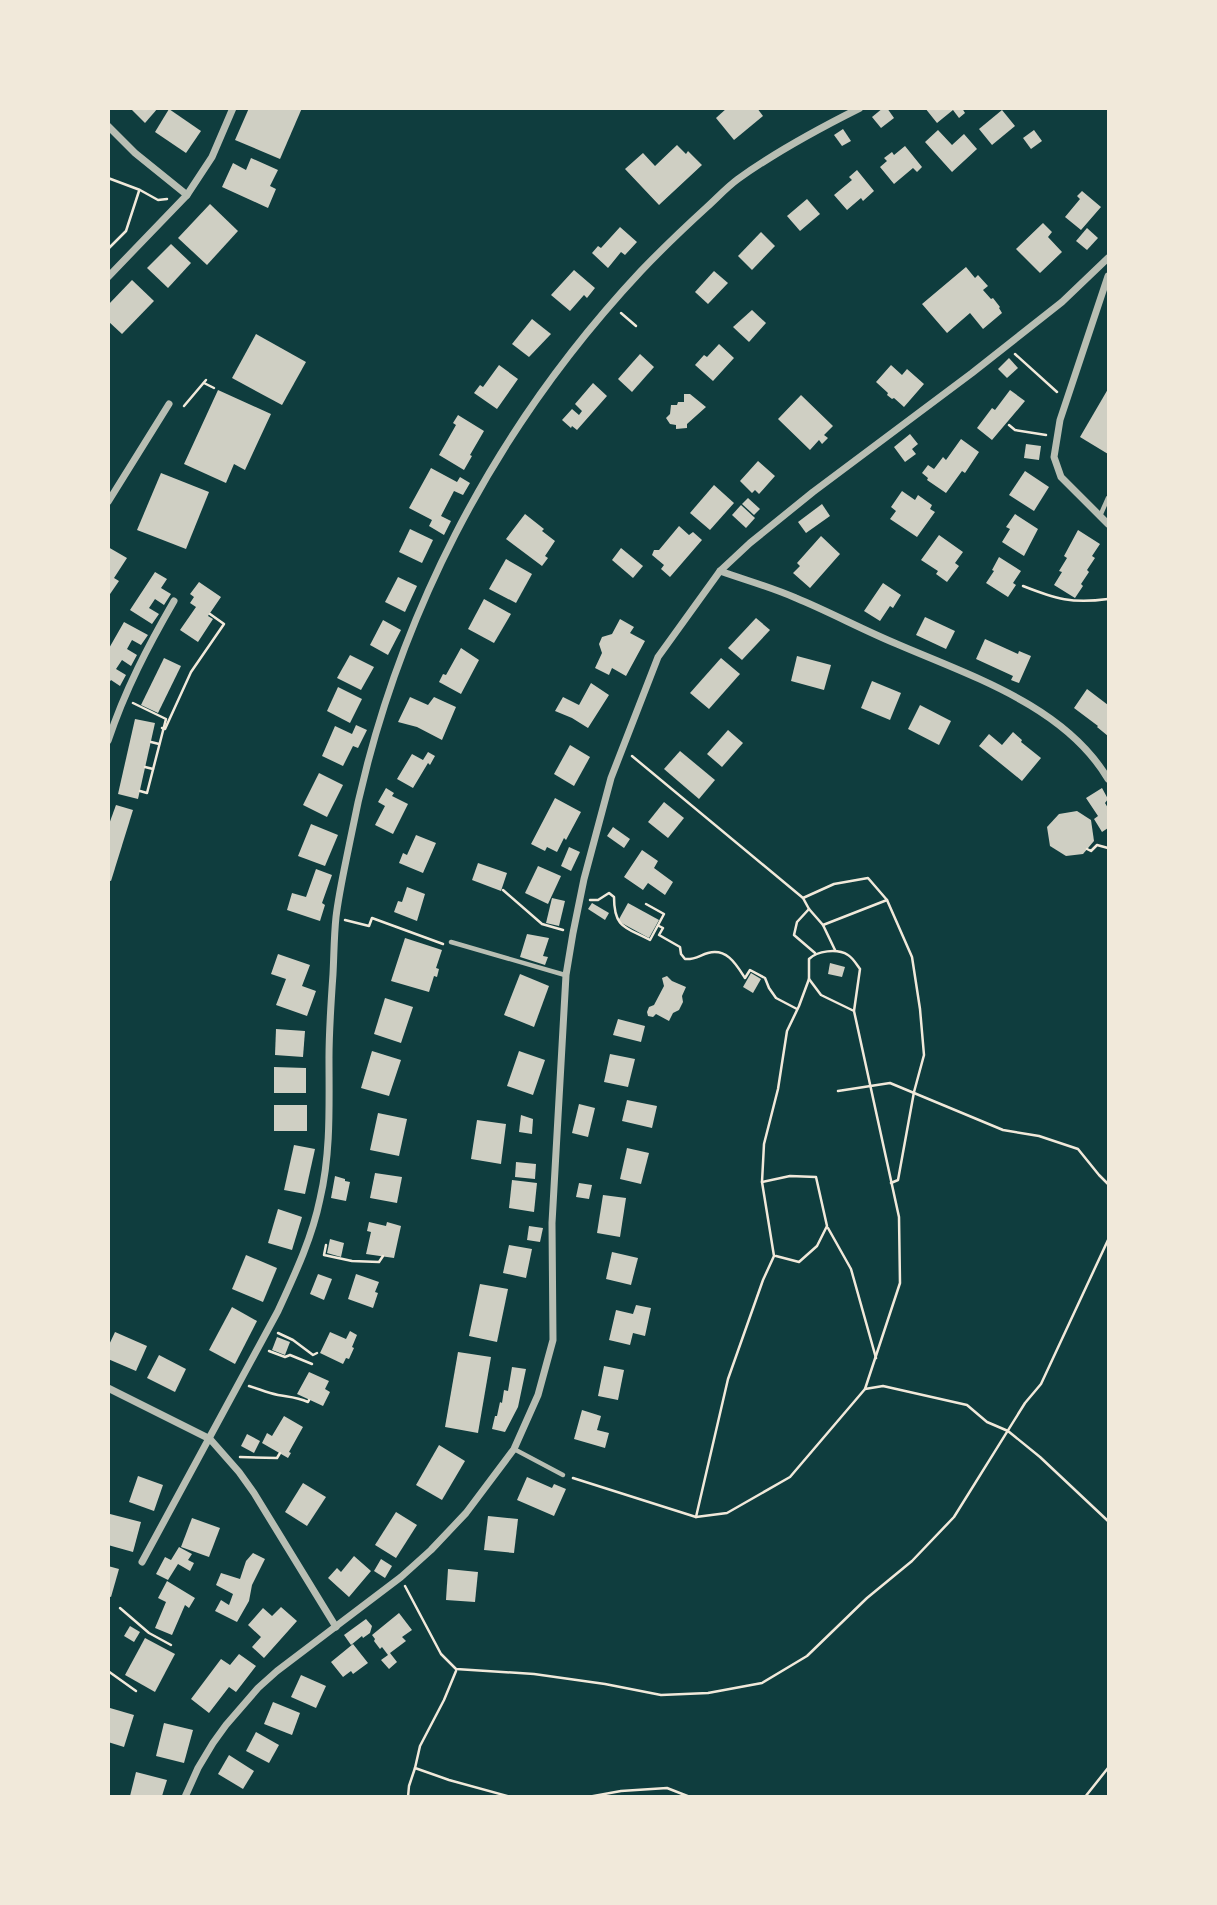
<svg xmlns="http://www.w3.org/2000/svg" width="1217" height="1905" font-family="'Archivo Narrow',sans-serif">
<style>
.building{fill:#cfcfc3}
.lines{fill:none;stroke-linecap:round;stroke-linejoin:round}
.path{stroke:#f1e9da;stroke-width:2.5}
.service{stroke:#b8beb3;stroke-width:4.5}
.minor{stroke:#b8beb3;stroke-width:7}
</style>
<rect width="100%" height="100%" fill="#0f3d3e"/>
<g class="building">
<polygon points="130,108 158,108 145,123"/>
<polygon points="249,108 302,108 280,159 235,140"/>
<polygon points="727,108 757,108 763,116 734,140 716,118"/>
<polygon points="883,108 887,108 894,118 881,128 872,117"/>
<polygon points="925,108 962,108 965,113 959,118 953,110 937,123"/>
<polygon points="169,109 201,131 186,153 155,132"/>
<polygon points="1002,110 1015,126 992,145 979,129"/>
<polygon points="843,129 851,141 842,146 834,135"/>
<polygon points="938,130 952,145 964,134 977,149 952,172 925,142"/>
<polygon points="1034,130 1042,141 1031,149 1023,138"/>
<polygon points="677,145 686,154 688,151 702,165 659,205 625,169 643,153 655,166"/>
<polygon points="905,146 922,167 917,172 913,168 894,184 880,167 887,161 884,158 892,152 894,155"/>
<polygon points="251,158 278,170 270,186 276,189 268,208 222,187 233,163 246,170"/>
<polygon points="857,170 874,191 863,201 861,198 847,210 834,195 852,180 849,177"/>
<polygon points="1082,191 1101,207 1081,230 1065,217 1080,199 1077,196"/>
<polygon points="807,199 820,214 800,231 787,216"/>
<polygon points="210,204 238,231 207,265 178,238"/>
<polygon points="1043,223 1052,232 1048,237 1062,252 1040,273 1016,249"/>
<polygon points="620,227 637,242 625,255 621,252 608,268 592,253 598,246 601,248"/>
<polygon points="1087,228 1098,238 1087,250 1076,241"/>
<polygon points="761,232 775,246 752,270 738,256"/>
<polygon points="171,244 191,263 168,288 147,268"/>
<polygon points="966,267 975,278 978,275 988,286 983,290 991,299 993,298 1000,307 999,308 1002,313 983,329 970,313 947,333 922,304"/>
<polygon points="574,270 595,288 587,298 584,295 570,311 551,295"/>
<polygon points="714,271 728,283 708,304 695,292"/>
<polygon points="132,280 154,301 122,334 108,321 108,305"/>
<polygon points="752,310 766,323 749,342 733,327"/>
<polygon points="532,319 551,334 529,357 512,344"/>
<polygon points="256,334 306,362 282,405 232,378"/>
<polygon points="719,344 734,358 713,381 695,365 704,355 707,357"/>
<polygon points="640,354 654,367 632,392 618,379"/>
<polygon points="1009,358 1018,368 1007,378 998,369"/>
<polygon points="499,365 518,379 497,409 474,393 480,385 483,387"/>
<polygon points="891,365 902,375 907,369 924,384 904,407 894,398 892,399 887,395 888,393 876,382"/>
<polygon points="593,383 607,396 577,430 572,426 571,428 562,420 572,409 579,415 582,411 575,404"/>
<polygon points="1108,389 1108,454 1080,437"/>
<polygon points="218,390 271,414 245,470 234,464 226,483 184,464"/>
<polygon points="1010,390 1025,401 992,440 977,428 992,408 995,410"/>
<polygon points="684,394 690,394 706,407 687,424 687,428 676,429 676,425 670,424 666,418 670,414 671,405 677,405 678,402 684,402"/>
<polygon points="801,395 833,426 824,435 828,438 822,444 819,440 810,450 778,419"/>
<polygon points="458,415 484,431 470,455 472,456 464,470 439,455 456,425 453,423"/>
<polygon points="910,434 918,444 912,449 916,454 905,462 894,447"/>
<polygon points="961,439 979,452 965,473 962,471 946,493 927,480 928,478 922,473 928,465 934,469 943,457 946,460"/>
<polygon points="1026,444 1041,446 1039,460 1024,458"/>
<polygon points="758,461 775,476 759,494 755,490 752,493 740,481"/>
<polygon points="431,468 457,482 460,477 470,483 463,495 454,491 441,516 451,521 444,535 429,526 432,520 409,508"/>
<polygon points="1025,471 1049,487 1034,511 1009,495"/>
<polygon points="161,473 209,492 186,549 137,530"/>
<polygon points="714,485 734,503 710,530 690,513"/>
<polygon points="902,491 915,500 918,495 932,505 930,509 935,512 917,537 890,519 896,511 891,507"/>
<polygon points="748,498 760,509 754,515 742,504"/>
<polygon points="822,504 830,516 806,533 798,522"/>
<polygon points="741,505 755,518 746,528 732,515"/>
<polygon points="525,514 544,529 542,531 555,541 545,556 548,558 542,566 506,539"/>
<polygon points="1015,514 1038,529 1024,556 1002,542 1010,529 1006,527"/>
<polygon points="679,526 689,535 693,532 702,540 670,577 661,569 664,565 652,555 654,550 659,550"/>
<polygon points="410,529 433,540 422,563 399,552"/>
<polygon points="1078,530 1100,544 1092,556 1095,558 1087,570 1089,572 1081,584 1083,586 1075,598 1054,585 1062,572 1059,571 1067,558 1064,556"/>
<polygon points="939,535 963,552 955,563 959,566 947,582 936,574 938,571 921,560"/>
<polygon points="821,536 840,554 810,588 793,573 800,566 797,563"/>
<polygon points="108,547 127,558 114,578 119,581 108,597"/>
<polygon points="621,548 643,566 633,578 612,560"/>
<polygon points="999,557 1021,571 1013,583 1016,585 1008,597 986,583 994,571 992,570"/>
<polygon points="506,559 532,574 516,603 489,589"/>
<polygon points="155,572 167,579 161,588 171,594 164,605 155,599 149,608 159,614 152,624 130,610"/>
<polygon points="398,577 417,586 405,612 385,602"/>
<polygon points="199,582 221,597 208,616 213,619 198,642 180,630 196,607 190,603 194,597 190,594"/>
<polygon points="883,583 901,595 893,608 890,606 880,621 864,611"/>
<polygon points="484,599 511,614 494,643 468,629"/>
<polygon points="925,617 955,631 946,649 916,635"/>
<polygon points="756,618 770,630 742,660 728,648"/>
<polygon points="620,619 634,627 630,633 645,641 626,676 612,668 609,675 595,668 602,653 599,644 602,637 612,634"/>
<polygon points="383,620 401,630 388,655 370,645"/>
<polygon points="124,622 148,635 141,645 132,640 127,649 137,655 131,666 122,660 116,669 126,675 120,686 111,680 108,684 108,650"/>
<polygon points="985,639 1018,654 1019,651 1031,656 1019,683 1011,680 1013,676 976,659"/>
<polygon points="461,648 479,660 461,694 439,682 443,674 446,675"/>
<polygon points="350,655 374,667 361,690 337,678"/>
<polygon points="797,656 831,665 824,690 791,681"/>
<polygon points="164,658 181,666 158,713 141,705"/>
<polygon points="721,658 740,674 709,709 690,693"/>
<polygon points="872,681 901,693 890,720 861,708"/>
<polygon points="591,683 609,695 588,728 572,718 555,711 563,697 579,705"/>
<polygon points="338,687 362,699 350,723 327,711"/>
<polygon points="1087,689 1108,705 1108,736 1097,727 1098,726 1074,708"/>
<polygon points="410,697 428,705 434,697 456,707 442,740 417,727 398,722"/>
<polygon points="920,705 951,721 939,745 908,729"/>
<polygon points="135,719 155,723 138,799 118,794"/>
<polygon points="356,725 367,730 358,748 353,746 343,766 322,756 335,726 352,734"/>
<polygon points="728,730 743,743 722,767 707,754"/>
<polygon points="1013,732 1022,740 1021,742 1041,758 1022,781 979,746 989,734 1002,745"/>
<polygon points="570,745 590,757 574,786 554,774"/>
<polygon points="680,751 715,780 699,799 664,769"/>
<polygon points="428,752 435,756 430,765 428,763 413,788 397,779 412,754 423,760"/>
<polygon points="319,773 343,785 327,817 303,805"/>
<polygon points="386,788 394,793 392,796 408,804 393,834 375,825 385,806 378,802"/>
<polygon points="1102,788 1108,799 1105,803 1108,808 1108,828 1102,832 1094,819 1098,816 1086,798"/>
<polygon points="555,798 581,812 566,840 564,838 557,852 547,847 545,851 531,844"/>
<polygon points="664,802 684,818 668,838 648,822"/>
<polygon points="116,805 133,810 111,881 108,880 108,827"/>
<polygon points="1077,811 1091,820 1094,841 1083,854 1066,856 1050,846 1047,827 1059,814"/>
<polygon points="311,824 338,835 325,866 298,856"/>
<polygon points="613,827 630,839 624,848 607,836"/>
<polygon points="416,835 436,843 423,873 399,863 403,853 407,855"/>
<polygon points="569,847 580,852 571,871 561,866"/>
<polygon points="642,850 658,861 654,868 673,882 665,895 648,883 643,890 624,877"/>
<polygon points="478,863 507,873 501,891 472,880"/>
<polygon points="538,866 561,876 548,904 525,893"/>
<polygon points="316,869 332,875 322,903 325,905 320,921 287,910 292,893 306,897"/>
<polygon points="407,887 425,894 417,921 394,912 398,901 402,902"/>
<polygon points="552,898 565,901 559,926 546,923"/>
<polygon points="592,903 609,913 605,920 588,909"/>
<polygon points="628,903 659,920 649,938 618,921"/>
<polygon points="527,934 549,938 543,956 548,957 545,965 520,957"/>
<polygon points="405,938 442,950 436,968 439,969 437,977 434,976 429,992 391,981"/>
<polygon points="278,954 310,965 302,986 316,991 307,1016 276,1005 286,979 271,974"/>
<polygon points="830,963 845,967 842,977 828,974"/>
<polygon points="751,973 761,979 753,993 743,987"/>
<polygon points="520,974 549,986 534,1027 504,1015"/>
<polygon points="667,976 672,981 686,987 682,996 683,1002 679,1010 673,1013 669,1021 656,1014 653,1017 648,1016 647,1012 649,1007 654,1005 664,986 662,978"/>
<polygon points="385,998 413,1007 401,1043 374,1034"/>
<polygon points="618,1019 645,1026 641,1042 613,1035"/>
<polygon points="276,1029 305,1031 303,1057 275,1055"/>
<polygon points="372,1051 401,1060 389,1096 361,1088"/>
<polygon points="519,1051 545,1060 533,1095 507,1086"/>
<polygon points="610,1054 635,1059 628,1087 604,1082"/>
<polygon points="274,1067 306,1068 306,1093 274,1093"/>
<polygon points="627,1100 657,1106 652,1128 622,1121"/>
<polygon points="579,1104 595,1108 588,1137 572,1133"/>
<rect x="274" y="1105" width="33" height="26"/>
<polygon points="378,1113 407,1119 399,1156 370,1150"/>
<polygon points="521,1115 533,1119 532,1134 519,1132"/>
<polygon points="477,1120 506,1124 501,1164 471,1159"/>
<polygon points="294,1145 315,1149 305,1194 284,1190"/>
<polygon points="627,1148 649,1153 641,1184 620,1179"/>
<polygon points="516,1162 536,1164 535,1179 515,1177"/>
<polygon points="375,1173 402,1177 397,1203 370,1198"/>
<polygon points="335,1176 345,1179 345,1181 350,1182 346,1201 331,1198"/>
<polygon points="512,1180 537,1183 534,1212 509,1208"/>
<polygon points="579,1183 592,1185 589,1199 576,1197"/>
<polygon points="603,1195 626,1198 620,1237 597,1233"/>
<polygon points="278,1209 302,1217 292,1250 268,1243"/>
<polygon points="369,1222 386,1226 387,1222 401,1226 394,1258 366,1254 371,1232 367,1231"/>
<polygon points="529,1226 543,1228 540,1242 527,1240"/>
<polygon points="330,1239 344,1243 341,1257 327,1253"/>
<polygon points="509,1245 532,1249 526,1278 503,1273"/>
<polygon points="612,1252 638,1258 631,1285 606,1279"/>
<polygon points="246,1255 277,1268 263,1302 232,1289"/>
<polygon points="318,1274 332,1279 324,1300 310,1294"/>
<polygon points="356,1274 379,1282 375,1292 378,1293 373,1308 348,1299"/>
<polygon points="480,1284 508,1289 497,1342 469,1336"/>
<polygon points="636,1305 651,1308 645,1336 633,1333 630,1345 609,1340 616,1310 633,1314"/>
<polygon points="232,1307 257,1321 235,1364 209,1350"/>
<polygon points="350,1331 357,1335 352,1347 354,1348 349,1359 346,1358 343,1364 320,1353 330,1332 346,1339"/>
<polygon points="115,1332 147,1346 136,1371 108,1359 108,1347"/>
<polygon points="277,1337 290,1342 285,1355 272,1350"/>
<polygon points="458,1352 491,1357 478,1433 445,1427"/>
<polygon points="159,1355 186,1369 175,1392 147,1378"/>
<polygon points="604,1366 624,1370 618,1400 598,1396"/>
<polygon points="512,1367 526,1369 518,1407 505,1432 492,1429 495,1416 497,1416 500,1402 502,1403 504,1390 508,1391"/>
<polygon points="309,1372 329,1381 325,1389 330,1392 323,1406 297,1394"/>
<polygon points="582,1410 601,1416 597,1430 609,1433 605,1448 574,1439"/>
<polygon points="284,1416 303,1427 289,1452 291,1453 288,1458 262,1443 267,1433 272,1436"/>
<polygon points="247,1434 260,1441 254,1453 241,1446"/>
<polygon points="439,1445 465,1461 442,1500 416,1485"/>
<polygon points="138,1476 163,1485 154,1511 129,1502"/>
<polygon points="527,1477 552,1488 554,1484 566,1489 554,1516 517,1500"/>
<polygon points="303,1483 326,1497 307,1526 285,1512"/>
<polygon points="396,1512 417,1525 396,1558 375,1545"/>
<polygon points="110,1514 141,1522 133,1552 108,1545 108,1521"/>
<polygon points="488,1516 518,1519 514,1553 484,1550"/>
<polygon points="192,1518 220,1528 209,1557 181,1547"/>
<polygon points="179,1547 192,1554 188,1560 194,1563 190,1571 178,1564 168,1580 156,1574 165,1557 171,1560"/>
<polygon points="253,1553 265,1559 252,1585 249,1601 237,1622 215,1611 221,1600 229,1605 233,1594 216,1585 221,1573 240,1579 246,1561"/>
<polygon points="354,1556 371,1571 349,1597 328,1578 337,1568 341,1572"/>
<polygon points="381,1559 392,1566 385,1578 374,1571"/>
<polygon points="108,1566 119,1569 111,1597 108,1596"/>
<polygon points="448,1569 478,1572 475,1602 446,1600"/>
<polygon points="167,1581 195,1598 189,1608 185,1605 172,1635 155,1628 166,1602 158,1598"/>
<polygon points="281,1607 297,1621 264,1658 252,1647 261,1637 248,1625 263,1608 272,1616"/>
<polygon points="399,1613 412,1630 402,1637 406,1641 390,1653 397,1662 389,1669 381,1660 388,1655 382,1647 380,1649 374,1641 375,1639 372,1635"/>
<polygon points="366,1619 372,1626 370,1633 363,1638 362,1636 351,1645 344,1635"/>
<polygon points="130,1626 140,1632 134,1642 124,1636"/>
<polygon points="145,1638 175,1654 155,1692 125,1675"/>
<polygon points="353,1644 368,1663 353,1674 351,1671 343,1677 331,1662"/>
<polygon points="239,1654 256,1666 236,1692 229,1687 209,1713 191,1699 221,1659 230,1665"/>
<polygon points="301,1675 326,1686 316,1708 291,1697"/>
<polygon points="273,1702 300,1713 292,1735 264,1724"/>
<polygon points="110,1708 134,1715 124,1747 108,1742"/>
<polygon points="164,1723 193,1730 184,1763 156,1756"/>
<polygon points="256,1732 279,1745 269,1763 246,1751"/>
<polygon points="229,1755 254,1771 243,1789 218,1774"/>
<polygon points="136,1772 167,1780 162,1796 130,1796"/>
</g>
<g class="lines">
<g class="path">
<polyline points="108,178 140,190 158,200 167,199"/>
<polyline points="108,249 126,231 139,191"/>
<polyline points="621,313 636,326"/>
<polyline points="1015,354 1057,392"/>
<polyline points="204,383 214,388"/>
<polyline points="184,406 206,380"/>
<polyline points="1009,425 1015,430 1046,435"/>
<path d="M1023 586C1056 599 1072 604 1108 599"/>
<polyline points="133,703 166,719 147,793 140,791"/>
<polyline points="162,728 165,729 191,672 224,624 210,614"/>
<polyline points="151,742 159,744"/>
<polyline points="632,756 803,898 809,909 823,925 835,950"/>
<polyline points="145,767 153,769"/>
<polyline points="1087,849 1091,851 1097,845 1108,848"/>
<polyline points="503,890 542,924 563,930"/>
<polyline points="803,898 834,884 868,878 887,900 912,957 920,1009 924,1055 914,1092 898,1180 891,1183"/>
<path d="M590 900H598L609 893 614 897C614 928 625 927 650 940L664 914 646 904"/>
<polyline points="809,909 797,922 794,935 815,953"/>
<polyline points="345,920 369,926 372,918 443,944"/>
<polyline points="823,925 887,900"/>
<path d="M659 926 663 928 659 935 680 947 681 954 685 959C695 960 700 955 708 953 727 948 736 964 745 978L750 970 765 978 769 988 776 998 797 1009"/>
<polyline points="838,1091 890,1083 1003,1130 1039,1136 1078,1149 1099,1175 1108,1184"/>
<polyline points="762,1182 790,1176 816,1177 827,1226 817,1246 799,1262 776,1256"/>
<polyline points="828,1228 851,1269 876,1358"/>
<polyline points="326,1245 324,1255 352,1261 379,1262 383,1256"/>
<polyline points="278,1333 293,1340 313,1355 317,1353"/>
<polyline points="269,1351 285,1357 290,1355 312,1364"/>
<path d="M249 1386C259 1389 268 1393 278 1395 289 1397 297 1397 308 1402L309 1400"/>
<polyline points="865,1389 883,1386 967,1405 987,1422 1008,1431 1040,1457 1108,1521"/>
<polyline points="240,1457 277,1458 280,1453"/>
<path d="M573 1478 696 1517 727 1513 790 1477 865 1389 900 1283 899 1217 854 1011 821 995 809 979V959C817 951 837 948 848 955 853 958 857 965 860 969L854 1011"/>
<polyline points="696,1517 728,1379 763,1280 774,1256 762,1182 764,1144 778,1089 787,1031 799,1006 809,979"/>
<polyline points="405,1586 441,1654 456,1669 534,1674 605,1684 661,1695 708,1693 762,1683 807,1656 867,1598 912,1561 954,1517 1025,1403 1041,1384 1108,1240"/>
<polyline points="120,1608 149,1633 171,1645"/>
<polyline points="108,1671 136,1691"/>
<polyline points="456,1671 444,1700 420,1746 415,1768 449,1780 511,1797"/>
<polyline points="408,1797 409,1786 415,1768"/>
<polyline points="559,1797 574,1797"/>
<polyline points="588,1797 621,1791 667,1788 690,1797"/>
<polyline points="1085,1797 1108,1768"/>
</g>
<g class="service">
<polyline points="1100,516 1108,498"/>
<polyline points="451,942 565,975"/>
<polyline points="514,1449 563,1475"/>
</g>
<g class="minor">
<polyline points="108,126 135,153 187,195"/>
<polyline points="1108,276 1060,420 1054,457 1061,477 1108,524"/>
<polyline points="108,277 187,195 212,157 233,108"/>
<polyline points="108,502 169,404"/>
<path d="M720 571C745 580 771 587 796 598 830 612 863 630 897 644 971 676 1065 706 1108 779"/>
<path d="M108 741C125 690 148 646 174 601"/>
<polyline points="108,1388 210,1439 239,1472 254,1493 336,1627"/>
<path d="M142 1562 278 1311C295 1274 312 1238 320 1199 331 1153 329 1105 329 1058 329 1030 331 1002 333 974 334 955 334 936 336 917 339 892 345 866 350 841 391 626 492 430 641 271 662 249 684 228 707 207 717 198 727 187 738 179 777 151 818 129 860 108"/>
<polyline points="185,1797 198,1768 213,1743 226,1725 258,1688 277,1671 401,1577 431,1550 466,1513 514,1449 538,1395 553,1340 552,1223 566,975 573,933 584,879 611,778 658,657 720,571 750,543 813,492 972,373 1062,302 1108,258"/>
</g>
</g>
<rect width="1217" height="1905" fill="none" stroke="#f1e9da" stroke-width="220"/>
</svg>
